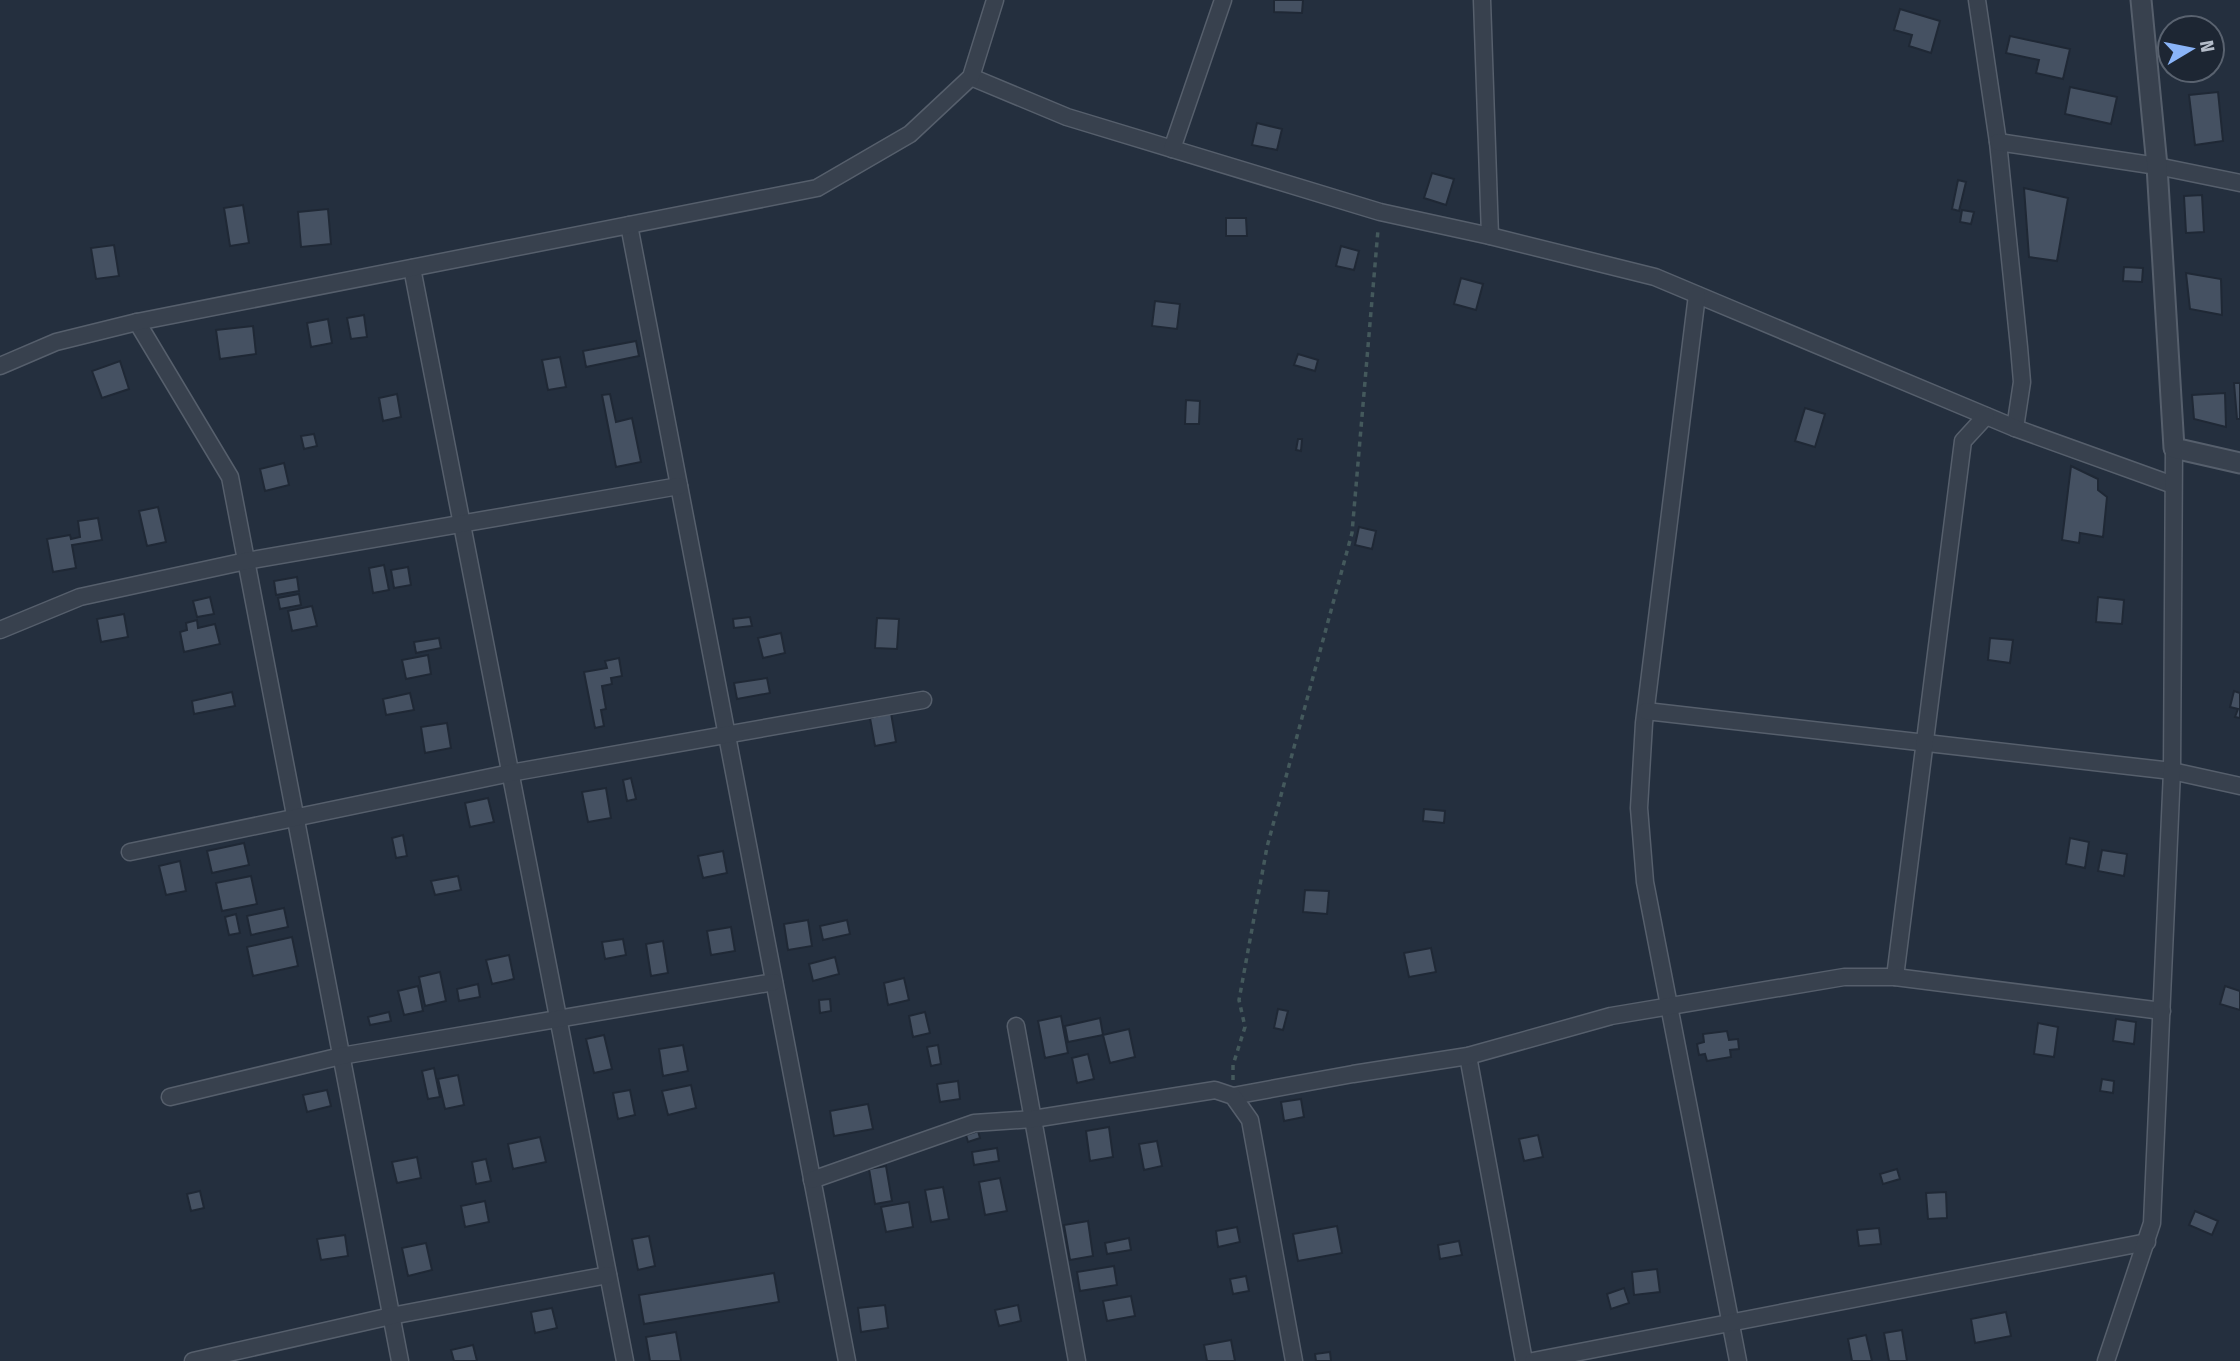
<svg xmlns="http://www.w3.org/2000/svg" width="2240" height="1361" font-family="'Fira Sans Condensed',sans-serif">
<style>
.building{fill:#455162;stroke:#1f2835;stroke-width:2}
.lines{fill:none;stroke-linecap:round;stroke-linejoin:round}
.minor-casing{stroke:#565f6c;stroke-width:19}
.tertiary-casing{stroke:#565f6c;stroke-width:23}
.path{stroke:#44595c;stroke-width:3.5;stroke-dasharray:5 5;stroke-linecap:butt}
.minor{stroke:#38414e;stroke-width:16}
.tertiary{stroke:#38414e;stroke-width:19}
</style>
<rect width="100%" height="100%" fill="#242f3e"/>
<g class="building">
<polygon points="1274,0 1303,0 1302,13 1274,12"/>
<polygon points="1900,9 1940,21 1931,53 1909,46 1912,35 1894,30"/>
<polygon points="2010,36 2070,49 2063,79 2036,73 2039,60 2006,53"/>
<polygon points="2070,87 2117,97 2111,124 2065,114"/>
<polygon points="2218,92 2223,141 2195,145 2189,95"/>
<polygon points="1257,123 1282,129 1277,150 1252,145"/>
<polygon points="1432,173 1454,179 1446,205 1424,198"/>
<polygon points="1958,180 1966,182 1959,211 1952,209"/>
<polygon points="2024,188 2068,198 2057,261 2029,257"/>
<polygon points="2202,195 2204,232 2186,233 2184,196"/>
<polygon points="243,205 249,243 230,246 224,208"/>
<polygon points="328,209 331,244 301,247 298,212"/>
<polygon points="1962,210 1974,212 1971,224 1960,222"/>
<polygon points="1226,218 1246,218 1247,236 1226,236"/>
<polygon points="114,245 119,276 96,279 91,248"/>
<polygon points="1341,246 1359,251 1354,270 1336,266"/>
<polygon points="2124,267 2143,268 2142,282 2123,281"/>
<polygon points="2186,273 2221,279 2222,315 2190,309"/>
<polygon points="1461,278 1483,284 1476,310 1454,304"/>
<polygon points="1155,301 1180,304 1177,329 1152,326"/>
<polygon points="364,315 367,337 351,339 347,318"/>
<polygon points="328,319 332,343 311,347 307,323"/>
<polygon points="253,326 256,354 220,359 216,330"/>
<polygon points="636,341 639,356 586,367 583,351"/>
<polygon points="1298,354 1318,360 1315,371 1294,365"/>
<polygon points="560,357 566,387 548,390 542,360"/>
<polygon points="120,361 129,389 102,398 92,371"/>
<polygon points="2234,383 2240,383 2240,419 2237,419"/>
<polygon points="2225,393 2226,427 2194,419 2192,395"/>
<polygon points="397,394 401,417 383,421 379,398"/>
<polygon points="610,394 616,422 632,418 641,462 616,467 602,395"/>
<polygon points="1186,400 1200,401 1199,424 1185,424"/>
<polygon points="1805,408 1825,414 1815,447 1795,441"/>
<polygon points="314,434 317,446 304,449 301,436"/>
<polygon points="1298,439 1302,439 1301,451 1296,450"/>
<polygon points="284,463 289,485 265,491 260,469"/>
<polygon points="2071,466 2098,479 2098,490 2107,497 2103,537 2080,533 2079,543 2062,540"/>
<polygon points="158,507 166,542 147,546 139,511"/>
<polygon points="98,518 102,540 72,545 76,568 53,572 47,539 70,535 71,539 80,537 78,521"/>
<polygon points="1359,527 1376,531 1372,549 1355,545"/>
<polygon points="384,565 389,590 373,593 369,568"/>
<polygon points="408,567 411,585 394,588 391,570"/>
<polygon points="297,577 299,591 276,595 274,581"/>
<polygon points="299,594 301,605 280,609 278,598"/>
<polygon points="210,597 214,614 197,617 193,601"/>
<polygon points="2098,597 2124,600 2122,624 2096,622"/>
<polygon points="312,606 317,626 292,631 288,611"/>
<polygon points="124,614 128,637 101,642 97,619"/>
<polygon points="750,617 752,626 734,628 733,619"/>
<polygon points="877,618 899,619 897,649 875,648"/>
<polygon points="197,620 198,628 215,624 220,644 184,652 180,632 187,630 186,623"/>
<polygon points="781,633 785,653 763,658 758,638"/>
<polygon points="439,638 441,648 416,653 414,642"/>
<polygon points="1990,638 2013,640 2010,663 1988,660"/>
<polygon points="428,655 431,674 406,679 402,660"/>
<polygon points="619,658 622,676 611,678 612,684 602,686 606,709 601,710 604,726 595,728 584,672 607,668 605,661"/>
<polygon points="767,678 770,693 737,699 734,683"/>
<polygon points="2234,691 2240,693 2240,718 2235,717 2238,709 2230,707"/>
<polygon points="232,692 235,706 194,714 192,701"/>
<polygon points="410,693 414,710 386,715 383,699"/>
<polygon points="891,713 896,742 875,746 870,718"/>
<polygon points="447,723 451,748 425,753 421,727"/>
<polygon points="631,778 636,799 627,801 623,780"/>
<polygon points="606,788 611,818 588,822 582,792"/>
<polygon points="488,798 494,822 470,827 465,803"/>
<polygon points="1424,809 1445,811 1444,823 1423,821"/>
<polygon points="403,835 407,856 396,858 392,838"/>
<polygon points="2070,838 2089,842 2085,868 2066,864"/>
<polygon points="244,843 249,865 212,873 207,851"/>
<polygon points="2102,850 2127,854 2124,876 2098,871"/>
<polygon points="723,851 727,873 703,878 698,856"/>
<polygon points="180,861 186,891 166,895 159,866"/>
<polygon points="251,876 257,904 222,911 216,883"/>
<polygon points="458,876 461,890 435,895 431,881"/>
<polygon points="1305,890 1329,891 1327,914 1303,912"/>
<polygon points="284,908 288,927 251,935 247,916"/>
<polygon points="236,914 240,933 229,935 225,917"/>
<polygon points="808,920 812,946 788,950 784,924"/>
<polygon points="847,920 850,934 823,940 820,926"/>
<polygon points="731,927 735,951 711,955 707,931"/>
<polygon points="292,937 298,966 253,976 247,947"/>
<polygon points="623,939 626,955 605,959 602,942"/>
<polygon points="663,941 668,973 651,976 646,944"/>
<polygon points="1431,948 1436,972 1409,977 1404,953"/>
<polygon points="509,955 514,979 492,984 486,960"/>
<polygon points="835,957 839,974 813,981 809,964"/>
<polygon points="440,972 446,1001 425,1006 419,977"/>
<polygon points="904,978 909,1000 888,1005 884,983"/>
<polygon points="478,984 480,997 459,1001 457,989"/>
<polygon points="418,986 423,1011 404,1015 398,991"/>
<polygon points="2225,986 2240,991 2240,1010 2220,1004"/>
<polygon points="830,999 831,1011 820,1013 819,1000"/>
<polygon points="1278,1009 1288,1011 1283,1030 1274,1028"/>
<polygon points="389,1012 391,1021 370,1025 368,1017"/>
<polygon points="925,1012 930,1033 913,1037 909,1016"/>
<polygon points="1061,1016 1068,1053 1045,1058 1038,1021"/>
<polygon points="1100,1018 1103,1035 1068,1042 1065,1026"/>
<polygon points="2116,1019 2136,1022 2134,1044 2113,1041"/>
<polygon points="2038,1023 2058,1027 2054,1057 2034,1054"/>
<polygon points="1129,1029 1135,1057 1110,1063 1103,1035"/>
<polygon points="1727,1031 1729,1040 1738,1039 1739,1049 1730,1050 1731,1057 1707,1061 1705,1054 1699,1055 1697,1044 1704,1042 1703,1034"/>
<polygon points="604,1035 612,1069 594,1073 586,1039"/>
<polygon points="683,1045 688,1071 663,1076 659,1049"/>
<polygon points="938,1045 941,1064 931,1066 927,1047"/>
<polygon points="1088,1054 1094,1079 1077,1083 1072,1058"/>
<polygon points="434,1068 440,1097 428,1099 422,1071"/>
<polygon points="458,1075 464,1105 445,1109 438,1079"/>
<polygon points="2102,1079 2114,1081 2113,1093 2100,1091"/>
<polygon points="958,1081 960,1099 940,1102 937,1084"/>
<polygon points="691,1085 696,1108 668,1115 662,1091"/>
<polygon points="327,1090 331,1106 307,1112 303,1095"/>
<polygon points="630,1090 635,1115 618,1119 613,1093"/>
<polygon points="1301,1099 1304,1117 1284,1121 1281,1102"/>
<polygon points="868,1104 873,1129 834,1136 830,1111"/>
<polygon points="1109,1127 1113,1157 1090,1161 1086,1131"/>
<polygon points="978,1131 980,1138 968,1142 966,1135"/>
<polygon points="1538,1135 1543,1157 1524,1161 1519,1139"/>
<polygon points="540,1137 546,1162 513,1169 508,1144"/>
<polygon points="1157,1141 1162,1166 1144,1170 1139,1144"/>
<polygon points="997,1148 999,1161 974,1165 972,1152"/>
<polygon points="417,1157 421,1178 397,1183 392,1162"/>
<polygon points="486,1159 491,1181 476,1184 472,1162"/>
<polygon points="886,1166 892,1201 875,1204 869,1169"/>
<polygon points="1897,1169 1900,1179 1883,1184 1880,1174"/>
<polygon points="1000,1178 1007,1211 985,1215 979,1182"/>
<polygon points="943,1187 949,1219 931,1222 925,1190"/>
<polygon points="200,1191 204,1208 191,1211 187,1194"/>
<polygon points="1946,1192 1947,1218 1928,1219 1926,1193"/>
<polygon points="485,1201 489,1222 465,1227 461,1206"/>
<polygon points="909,1202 913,1227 886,1232 881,1207"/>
<polygon points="2195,1211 2218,1221 2212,1235 2189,1225"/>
<polygon points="1088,1221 1093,1256 1070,1260 1064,1225"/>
<polygon points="1337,1226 1342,1253 1298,1261 1293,1234"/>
<polygon points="1237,1227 1240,1242 1218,1247 1216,1231"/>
<polygon points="1879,1228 1881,1244 1859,1246 1857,1230"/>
<polygon points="345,1235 348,1256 321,1260 317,1239"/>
<polygon points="649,1236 655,1266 638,1270 632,1239"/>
<polygon points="1129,1238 1131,1250 1107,1254 1105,1243"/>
<polygon points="1459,1241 1462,1255 1440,1259 1438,1245"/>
<polygon points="426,1243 432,1270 408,1276 402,1248"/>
<polygon points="1114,1266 1117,1285 1080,1291 1077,1272"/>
<polygon points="1657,1269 1660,1292 1634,1295 1632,1272"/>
<polygon points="774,1273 779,1302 644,1324 639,1295"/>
<polygon points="1246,1276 1249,1291 1233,1294 1230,1279"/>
<polygon points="1624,1288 1629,1303 1611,1309 1607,1294"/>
<polygon points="1131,1296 1135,1316 1107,1321 1103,1301"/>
<polygon points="885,1305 888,1328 861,1332 858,1308"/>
<polygon points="1018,1305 1021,1321 999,1326 995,1310"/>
<polygon points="552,1308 557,1328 535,1333 531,1312"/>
<polygon points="2006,1312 2011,1336 1975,1343 1971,1319"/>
<polygon points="1902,1330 1907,1361 1889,1361 1884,1333"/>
<polygon points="676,1332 681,1361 650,1361 646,1337"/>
<polygon points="1866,1335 1872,1361 1852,1361 1848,1339"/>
<polygon points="1231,1340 1235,1361 1207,1361 1204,1345"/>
<polygon points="473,1345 477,1361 454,1361 451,1350"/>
<polygon points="1330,1352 1331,1361 1316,1361 1315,1354"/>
</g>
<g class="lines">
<defs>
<g id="minor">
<polyline points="1482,0 1490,236"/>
<polyline points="1977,0 1998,142 2019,347 2022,382 2015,428"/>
<polyline points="971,77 1067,117 1380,212 1490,236 1655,277 2015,428 2173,485"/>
<polyline points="1998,142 2157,166 2240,183"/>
<polyline points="1172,149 1223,0"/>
<polyline points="629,225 847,1361"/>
<polyline points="412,268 625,1361"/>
<polyline points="1697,295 1644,723 1639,808 1645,882 1738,1361"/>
<polyline points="137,322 230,477 400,1361"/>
<polyline points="0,366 56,342 137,322 817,188 910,134 971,77 995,0"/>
<polyline points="0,630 80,597 246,561 679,486"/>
<polyline points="1646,711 2172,771 2240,786"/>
<polyline points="130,852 510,773 923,700"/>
<polyline points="1895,977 1963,441 1986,416"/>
<polyline points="1016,1026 1077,1361"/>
<polyline points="1468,1056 1524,1361"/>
<polyline points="1233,1096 1353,1074 1468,1056 1611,1016 1844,977 1895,977 2162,1011"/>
<polyline points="170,1097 341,1056 774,982"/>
<polyline points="812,1180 974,1123 1033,1119 1215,1090 1233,1096 1250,1120 1294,1361"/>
<polyline points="193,1361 391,1316 608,1275"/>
<polyline points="1533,1361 2147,1242"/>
<polyline points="2106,1361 2152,1223 2172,771 2174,448"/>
</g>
<polyline id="tertiary" points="2141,0 2157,166 2174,448 2240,463"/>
</defs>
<use href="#minor" class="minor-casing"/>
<use href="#tertiary" class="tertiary-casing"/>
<polyline class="path" points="1233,1080 1233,1065 1245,1027 1239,1000 1267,847 1352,533 1378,230"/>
<use href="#minor" class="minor"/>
<use href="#tertiary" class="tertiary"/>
</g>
<g transform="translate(2191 49) rotate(80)"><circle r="33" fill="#1d2633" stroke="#59626f" stroke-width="2"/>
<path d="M0-5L12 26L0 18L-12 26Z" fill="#8ab4f8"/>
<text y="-10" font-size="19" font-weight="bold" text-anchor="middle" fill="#b4bcc9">N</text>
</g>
</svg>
